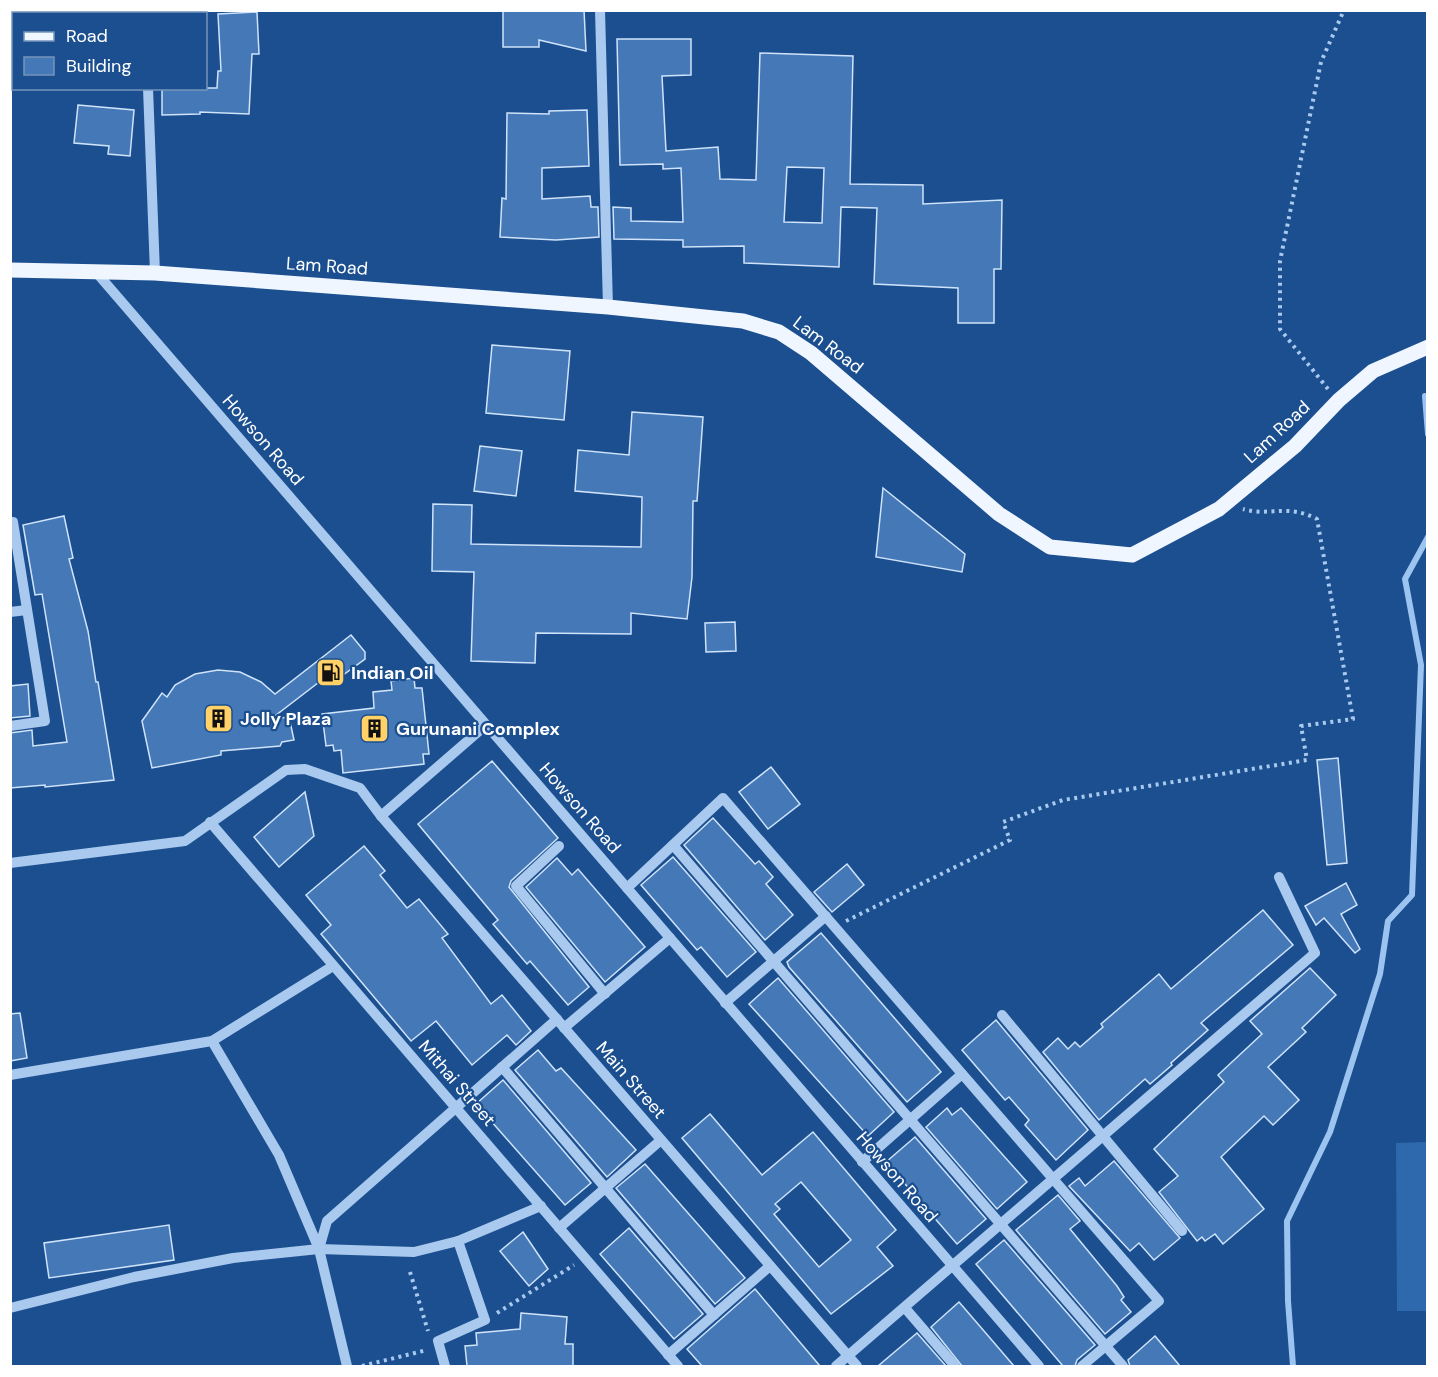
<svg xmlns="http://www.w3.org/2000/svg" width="1438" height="1377" font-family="'DM Sans',sans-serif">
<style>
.pitch{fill:#2e69ad}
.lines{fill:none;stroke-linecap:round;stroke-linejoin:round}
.stream{stroke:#9cc4f0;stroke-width:6}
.building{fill:#4478b7;stroke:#cfe3fa;stroke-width:1.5;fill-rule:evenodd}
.path{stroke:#a9c9ee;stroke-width:4;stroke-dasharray:3 4.5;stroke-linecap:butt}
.minor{stroke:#a9c9ee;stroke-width:10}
.major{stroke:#f0f6ff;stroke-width:15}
.labels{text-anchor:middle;stroke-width:4.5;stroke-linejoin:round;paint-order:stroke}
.street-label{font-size:18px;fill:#fff;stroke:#1b4f8f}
.poi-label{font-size:18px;font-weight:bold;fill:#fff;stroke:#1b4f8f;text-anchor:start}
</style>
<rect width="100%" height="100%" fill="#1b4f8f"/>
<polygon class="pitch" points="1427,1142 1427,1311 1397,1311 1396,1143"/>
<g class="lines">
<g class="stream">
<polyline points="1425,396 1428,434"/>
<polyline points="1293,1366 1288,1301 1287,1221 1330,1132 1380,974 1388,921 1412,895 1421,665 1405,579 1428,537"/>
</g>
</g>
<g class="building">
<polygon points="503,10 584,10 586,51 539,40 539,47 503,47"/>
<polygon points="257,12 259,54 252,54 249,114 200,112 200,114 162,115 162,88 217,88 218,71 221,71 218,14"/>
<path d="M617 39H691V75L662 76 666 151 718 147 720 179 756 180 760 53 853 56 850 184 923 185V204L1002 200 1001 269H994V323H958V288L874 284 877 208 841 207 839 267 744 263V246L683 247V240L614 239 613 207 631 208V221L683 222 681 168 663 169V164L620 165ZM787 167 824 168 822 223 784 222Z"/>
<polygon points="78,105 134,110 130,156 108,154 109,146 74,143"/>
<polygon points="587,110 589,166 542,168 542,199 590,196 591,207 598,207 599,237 556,240 500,237 502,198 506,199 507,113 549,114 549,111"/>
<polygon points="492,345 570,351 564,420 486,413"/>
<polygon points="632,412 703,417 697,501 693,501 692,577 687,619 631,613 631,634 536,633 535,663 471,661 474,572 432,571 433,504 472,505 471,544 641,547 642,497 575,491 578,450 629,455"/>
<polygon points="480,446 522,451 516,496 474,491"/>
<polygon points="883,488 965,554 962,572 876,557"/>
<polygon points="64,516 73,558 69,559 88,631 96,682 98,682 114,780 45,787 45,785 10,788 10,733 32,730 33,746 67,742 42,594 35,595 23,525"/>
<polygon points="735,622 736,651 706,652 705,623"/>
<polygon points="351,635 365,652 365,659 332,683 327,676 271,719 289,717 294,740 282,742 280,746 221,751 221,755 152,768 142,721 162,693 167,697 175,685 195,674 218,670 240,672 261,682 275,694"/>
<polygon points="414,678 415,688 422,688 429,754 423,754 424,764 343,773 341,750 334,751 333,745 326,746 322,714 374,708 373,692 392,690 391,681"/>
<polygon points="28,684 30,716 10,718 10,686"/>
<polygon points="1338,758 1347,863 1327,865 1317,760"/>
<polygon points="492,761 558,838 511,881 509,887 589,987 568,1005 530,961 527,964 493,924 498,920 418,824"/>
<polygon points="771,767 800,804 768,829 739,792"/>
<polygon points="305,792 314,836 279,867 254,837"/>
<polygon points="713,818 755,864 759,861 773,877 766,884 793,915 765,940 684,845"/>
<polygon points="364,846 385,871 380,875 407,908 419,899 448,934 442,938 491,1004 502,995 531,1031 516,1045 507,1035 472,1065 436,1021 411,1041 321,934 331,925 306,895"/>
<polygon points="673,857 756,952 727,977 701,947 697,950 641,885"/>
<polygon points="557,858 572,875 578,869 645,947 605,982 526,887"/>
<polygon points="847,864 864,885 832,912 814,892"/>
<polygon points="1346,883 1357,905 1341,914 1360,949 1355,953 1324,918 1316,925 1305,906"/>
<polygon points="1263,910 1293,945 1201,1023 1208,1030 1171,1063 1172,1065 1150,1084 1145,1079 1099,1120 1043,1052 1058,1038 1068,1049 1075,1042 1080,1047 1103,1027 1101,1024 1159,974 1171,989"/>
<polygon points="821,933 941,1072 907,1102 789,967 787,962"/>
<polygon points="1310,968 1336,995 1302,1028 1306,1032 1268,1067 1299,1100 1273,1125 1264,1116 1221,1157 1264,1209 1223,1244 1215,1234 1205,1241 1202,1237 1197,1241 1159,1192 1178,1176 1154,1149 1224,1082 1218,1075 1262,1034 1250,1021"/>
<polygon points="778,978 894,1112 868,1136 749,1004"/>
<polygon points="20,1013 27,1058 10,1061 10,1014"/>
<polygon points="996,1020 1088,1130 1056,1160 1025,1125 1029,1120 1009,1097 1005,1100 962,1050"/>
<polygon points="538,1050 556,1071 561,1068 636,1150 607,1177 515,1070"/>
<polygon points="503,1080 591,1183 565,1205 476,1104"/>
<polygon points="947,1108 952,1115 961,1108 1027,1182 997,1209 926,1127"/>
<path d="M710 1114 762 1175 813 1132 896 1230 877 1247 893 1266 831 1314 682 1138ZM801 1182 851 1240 819 1267 774 1214 780 1209 775 1204Z"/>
<polygon points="915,1137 986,1219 957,1244 886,1162"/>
<polygon points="1114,1161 1180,1238 1154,1260 1139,1243 1130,1251 1069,1186 1079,1178 1085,1186"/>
<polygon points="645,1164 745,1278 715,1304 616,1188"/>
<polygon points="1058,1195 1080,1221 1070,1229 1117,1286 1124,1297 1121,1300 1131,1312 1105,1334 1016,1230"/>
<polygon points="169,1225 174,1260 49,1278 44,1243"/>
<polygon points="629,1228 703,1314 674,1339 600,1254"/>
<polygon points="523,1232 548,1269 529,1286 500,1251"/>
<polygon points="1004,1240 1095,1345 1077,1360 1075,1366 1063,1366 976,1264"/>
<polygon points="755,1289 820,1366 702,1366 687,1349"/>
<polygon points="959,1302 984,1331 1014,1366 962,1366 931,1327"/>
<polygon points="521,1313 567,1317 565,1344 573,1344 573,1366 467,1366 465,1346 477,1345 476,1333 520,1329"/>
<polygon points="917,1333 946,1366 878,1366"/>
<polygon points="1155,1336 1180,1366 1130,1366 1128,1360"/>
</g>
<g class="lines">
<g class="path">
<polyline points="1328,389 1280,329 1280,261 1321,62 1344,10"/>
<path d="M846 921 1010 840 1003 822 1063 800 1307 760 1301 726 1353 719 1317 519C1286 503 1270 517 1243 509"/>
<polyline points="410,1272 428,1331"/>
<polyline points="497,1313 574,1265"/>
<polyline points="362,1366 427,1350"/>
</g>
<g class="minor">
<polyline points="145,10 145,14"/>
<polyline points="600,10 608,307"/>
<polyline points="148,88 155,273"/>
<polyline points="96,272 1039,1366"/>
<polyline points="10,522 13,522 45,721 10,726"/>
<polyline points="10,612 27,610"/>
<polyline points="381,816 486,725"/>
<polyline points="210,822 678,1366"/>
<polyline points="673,845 1123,1366"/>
<polyline points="559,846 516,886 605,994"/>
<polyline points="10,863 185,841 286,770 305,769 360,788 381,816 857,1366"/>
<polyline points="627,888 723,798 1159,1301 1082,1366"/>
<polyline points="725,1003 826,916"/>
<polyline points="1002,1015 1182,1231"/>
<polyline points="564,1028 670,938"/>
<polyline points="212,1041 279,1155 319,1249 347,1366"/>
<polyline points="502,1067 714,1315"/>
<polyline points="10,1075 212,1041 333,966"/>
<polyline points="862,1162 962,1074"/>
<polyline points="559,1228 661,1140"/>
<polyline points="319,1249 327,1221 557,1019"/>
<polyline points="10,1308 134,1277 233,1258 319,1249 414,1252 458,1241 541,1206"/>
<polyline points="905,1308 955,1366"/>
<polyline points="668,1355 770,1266"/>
<polyline points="445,1366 438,1341 485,1320 458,1241"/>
<polyline points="836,1366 1315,953 1279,877"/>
</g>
<polyline class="major" points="10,270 155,273 608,307 743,321 779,332 811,353 999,514 1050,547 1132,555 1219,509 1295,446 1339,400 1373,371 1428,347"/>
</g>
<defs>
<symbol id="fuel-square" viewBox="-11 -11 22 22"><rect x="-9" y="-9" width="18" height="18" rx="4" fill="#ffd166" stroke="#1b4f8f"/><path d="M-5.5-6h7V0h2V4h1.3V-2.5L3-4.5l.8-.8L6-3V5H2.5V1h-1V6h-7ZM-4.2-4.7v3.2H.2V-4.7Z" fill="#111"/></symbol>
<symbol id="building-square" viewBox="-11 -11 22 22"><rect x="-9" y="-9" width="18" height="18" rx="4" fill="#ffd166" stroke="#1b4f8f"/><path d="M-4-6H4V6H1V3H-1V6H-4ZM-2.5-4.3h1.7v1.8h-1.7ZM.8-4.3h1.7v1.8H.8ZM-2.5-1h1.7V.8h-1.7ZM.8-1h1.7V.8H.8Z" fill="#111"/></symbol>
</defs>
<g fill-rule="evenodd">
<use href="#fuel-square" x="314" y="656" width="33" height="33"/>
<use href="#building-square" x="202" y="702" width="33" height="33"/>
<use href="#building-square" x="358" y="712" width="33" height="33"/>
</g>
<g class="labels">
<g class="street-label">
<text transform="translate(327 266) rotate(4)" y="6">Lam Road</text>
<text transform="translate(828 345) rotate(37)" y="6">Lam Road</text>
<text transform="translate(1277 432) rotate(-43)" y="6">Lam Road</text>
<text transform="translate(263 440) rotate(49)" y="6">Howson Road</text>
<text transform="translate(580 808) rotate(49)" y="6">Howson Road</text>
<text transform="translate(631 1080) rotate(49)" y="6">Main Street</text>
<text transform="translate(457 1083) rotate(49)" y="6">Mithai Street</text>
<text transform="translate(897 1177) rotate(49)" y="6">Howson Road</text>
</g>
<g class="poi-label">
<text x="351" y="679">Indian Oil</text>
<text x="240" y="725">Jolly Plaza</text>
<text x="396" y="735">Gurunani Complex</text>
</g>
</g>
<rect width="1438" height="1377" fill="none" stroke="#ffffff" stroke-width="24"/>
<rect x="12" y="12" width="195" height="78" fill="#1b4f8f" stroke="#7695bc" stroke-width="1.5"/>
<rect x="24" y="32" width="30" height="9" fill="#f0f6ff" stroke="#7695bc" stroke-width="1.5"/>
<text x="66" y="42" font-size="18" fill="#ffffff">Road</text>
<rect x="24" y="57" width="30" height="18" fill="#4478b7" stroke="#7695bc" stroke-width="1.5"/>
<text x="66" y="72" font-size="18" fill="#ffffff">Building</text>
</svg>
